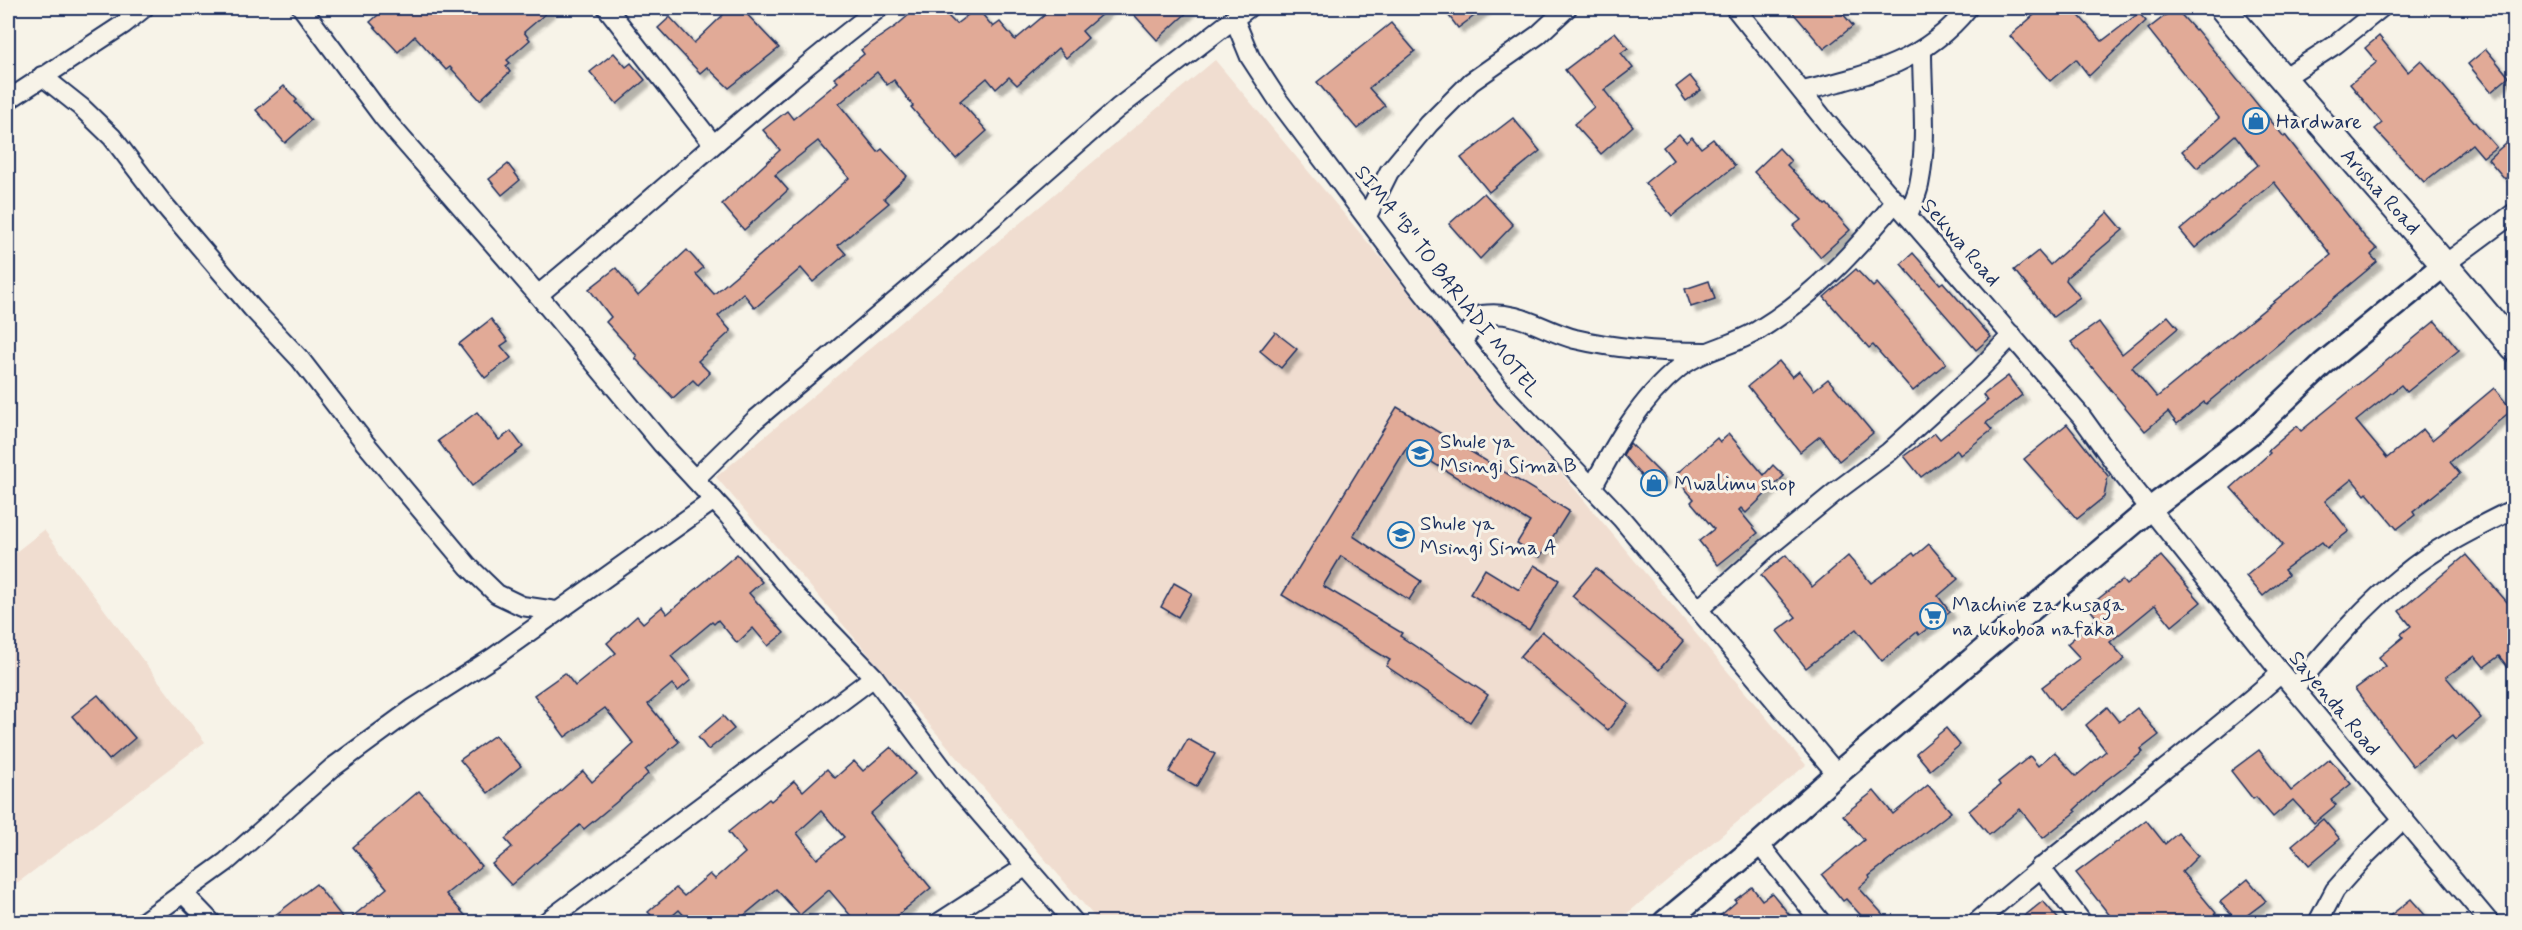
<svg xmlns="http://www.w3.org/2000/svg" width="2522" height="930" font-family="Mynerve,sans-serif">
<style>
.built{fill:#f0ddd0}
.building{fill:#e1aa97;stroke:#1b2f5e;stroke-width:1.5;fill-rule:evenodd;filter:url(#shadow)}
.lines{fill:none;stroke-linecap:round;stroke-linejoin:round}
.minor-casing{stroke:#1b2f5e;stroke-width:22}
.tertiary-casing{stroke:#1b2f5e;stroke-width:27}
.secondary-casing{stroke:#1b2f5e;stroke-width:30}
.minor{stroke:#f7f3e8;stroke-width:18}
.tertiary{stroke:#f7f3e8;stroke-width:22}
.secondary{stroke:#f7f3e8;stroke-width:26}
.labels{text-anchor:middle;stroke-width:6;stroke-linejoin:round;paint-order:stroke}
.poi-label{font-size:21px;fill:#1b2f5e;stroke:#f7f3e8;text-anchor:start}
.street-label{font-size:21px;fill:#1b2f5e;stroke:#f7f3e8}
</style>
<defs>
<filter id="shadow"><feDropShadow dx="5.5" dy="5.5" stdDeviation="1.5" flood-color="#0004"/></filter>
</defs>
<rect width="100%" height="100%" fill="#f7f3e8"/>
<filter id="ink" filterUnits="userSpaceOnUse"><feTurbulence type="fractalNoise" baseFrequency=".0167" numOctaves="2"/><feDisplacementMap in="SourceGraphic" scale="12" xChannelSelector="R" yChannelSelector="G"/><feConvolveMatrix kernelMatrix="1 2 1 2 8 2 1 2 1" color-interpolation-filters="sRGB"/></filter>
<g filter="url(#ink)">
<g class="built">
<polygon points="1215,60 1806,765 1617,922 1099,922 716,477"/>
<polygon points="44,530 205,742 8,890 8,558"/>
</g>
<g class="building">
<polygon points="386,8 552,8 524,32 530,40 507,60 510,63 506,66 510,72 480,100 450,67 446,70 415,36 398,52 370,22"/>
<polygon points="716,8 741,8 779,48 729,88 707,67 700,73 658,28 670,17 694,43 723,15"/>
<polygon points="917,8 940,8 956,24 977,8 993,27 1000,22 1015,40 1053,8 1109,8 1082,31 1088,38 1066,58 1058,48 1017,85 1009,77 996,89 987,78 960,101 987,131 956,159 911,107 913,106 894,80 887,85 877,72 839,104 878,152 882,149 907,176 884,198 889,203 838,245 846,254 813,282 801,268 755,308 743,293 718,316 731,331 698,361 710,373 698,385 693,380 673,398 635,358 637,356 606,322 611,317 589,289 616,268 638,296 687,250 703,268 696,274 714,294 815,209 849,178 818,141 775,175 788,190 744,230 722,204 780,150 763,130 787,111 793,119 838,82 834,78 864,54 861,50 896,26"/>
<polygon points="1128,8 1192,8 1157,40"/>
<polygon points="1443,8 1485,8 1458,28"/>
<polygon points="1789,8 1838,8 1853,26 1824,49"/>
<polygon points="2042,8 2072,8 2102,41 2139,13 2146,21 2089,76 2076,59 2050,81 2010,36"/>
<polygon points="2175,8 2195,30 2196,29 2284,137 2285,135 2364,236 2377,249 2371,255 2377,262 2206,404 2204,402 2177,424 2168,412 2145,431 2071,342 2099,322 2122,354 2168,316 2178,328 2132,367 2157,397 2331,255 2274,182 2195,248 2180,230 2258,165 2235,135 2197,168 2182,151 2219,118 2148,29"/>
<polygon points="1391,23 1415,51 1369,88 1385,106 1357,129 1317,82"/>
<polygon points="1615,32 1628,48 1621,53 1633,68 1604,90 1633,126 1601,154 1574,124 1594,107 1565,70"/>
<polygon points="2379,36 2408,72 2421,60 2496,147 2483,157 2472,144 2424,182 2375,129 2382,123 2350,84 2377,62 2365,48"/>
<polygon points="2486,49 2509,77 2491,92 2468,64"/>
<polygon points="614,53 626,67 631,63 645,80 617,104 590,72"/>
<polygon points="1690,76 1701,90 1686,101 1676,87"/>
<polygon points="284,86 297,100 295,102 311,120 285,143 256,110"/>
<polygon points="1513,118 1540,151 1489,192 1461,158"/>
<polygon points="1679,134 1686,142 1692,137 1701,148 1713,139 1735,166 1672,216 1645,183 1673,160 1663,147"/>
<polygon points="2514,136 2514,171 2505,179 2488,159"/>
<polygon points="1779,148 1791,161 1787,165 1825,205 1827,204 1850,230 1820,257 1793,226 1801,220 1754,172"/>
<polygon points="508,164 520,180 502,195 489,179"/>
<polygon points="1484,193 1513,225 1480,259 1449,224"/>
<polygon points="2108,212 2123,230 2067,277 2066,280 2080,297 2053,317 2014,270 2038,251 2050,265"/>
<polygon points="1913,253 1940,284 1943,282 1991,337 1976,350 1901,264"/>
<polygon points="1856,269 1873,287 1877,283 1946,363 1913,391 1873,345 1869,348 1824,297"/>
<polygon points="1709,281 1715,299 1691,307 1685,289"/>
<polygon points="491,319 508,341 501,346 511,358 485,378 459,344"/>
<polygon points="2435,321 2459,350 2407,392 2401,385 2356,421 2387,458 2423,429 2432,440 2494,388 2512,410 2450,462 2460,474 2413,512 2415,515 2397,529 2367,493 2365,495 2352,479 2325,501 2349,531 2327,548 2322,542 2284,570 2288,575 2263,596 2246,576 2283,545 2231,488 2270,453 2268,451 2297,426 2301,431"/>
<polygon points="1275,332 1297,349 1281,368 1260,351"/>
<polygon points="1779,361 1792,377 1799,371 1814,390 1828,379 1873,433 1839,461 1820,436 1800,452 1748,386"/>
<polygon points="2008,376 2022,395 1986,423 1992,430 1960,455 1957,450 1921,477 1904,456 1935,433 1940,439 1987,401 1983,395"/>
<polygon points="1397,407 1569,511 1540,557 1517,543 1530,522 1407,447 1353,536 1421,581 1409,600 1341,556 1323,586 1402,633 1400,636 1488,695 1470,722 1386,666 1390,660 1282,595"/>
<polygon points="477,412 499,440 511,431 523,447 472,486 438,441"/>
<polygon points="2067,424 2108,476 2104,497 2077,519 2024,459"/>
<polygon points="1729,434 1764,475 1773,465 1784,476 1746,513 1741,508 1739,510 1758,533 1718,565 1699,541 1714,529 1691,502 1694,499 1674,476 1717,438 1720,442"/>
<polygon points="1630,443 1665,478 1652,488 1623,455"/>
<polygon points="1929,544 1958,579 1938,596 1950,612 1919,635 1917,632 1882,661 1856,629 1806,668 1777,631 1796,617 1761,575 1786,555 1812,587 1848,556 1871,583 1913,553 1915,556"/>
<polygon points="737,554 762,582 749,593 784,633 768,646 753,628 737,643 718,620 714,624 712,622 671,656 691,680 678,691 672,684 648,704 679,742 645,770 648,774 619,800 584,829 580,825 511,885 492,864 512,847 505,839 583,771 592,782 634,744 605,708 565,737 534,695 565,673 575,686 616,653 607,643 637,616 643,623 662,607 667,614"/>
<polygon points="2466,555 2514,610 2514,675 2499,656 2484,667 2475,656 2446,677 2481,718 2455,740 2452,736 2413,766 2355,689 2386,666 2379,657 2403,637 2401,634 2411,626 2399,611"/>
<polygon points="2161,556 2201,602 2172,626 2155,605 2110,642 2125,659 2059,710 2042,687 2080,658 2067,644 2097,618 2088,607 2122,580 2126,585"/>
<polygon points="1534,565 1559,580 1529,630 1470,594 1485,569 1519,590"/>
<polygon points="1596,568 1683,641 1659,670 1572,596"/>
<polygon points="1174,583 1192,593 1178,617 1161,607"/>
<polygon points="1542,631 1629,704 1608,730 1520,657"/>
<polygon points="98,695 135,738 109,760 72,716"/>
<polygon points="2107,707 2119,722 2137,708 2159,735 2141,749 2143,752 2105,781 2074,810 2076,812 2043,838 2020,809 1989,835 1969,811 2000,785 1998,782 2030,756 2038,766 2054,752 2076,776 2106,751 2086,725"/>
<polygon points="723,716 734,729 708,750 698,737"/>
<polygon points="1946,728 1960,745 1930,770 1916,753"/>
<polygon points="495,735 521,766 488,793 460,760"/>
<polygon points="1188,739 1215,754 1196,787 1169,772"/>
<path d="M891 747 915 774 870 814 931 888 889 922H856L829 890 800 915 776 889 736 922H690L679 910 665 922H658L648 912 676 888 684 896 710 874 715 879 745 853 728 832 769 799 771 801 794 781 803 791 827 769 835 778 854 761 863 771ZM821 811 844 837 817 859 797 833Z"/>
<polygon points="2259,750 2291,791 2330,759 2351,784 2331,800 2336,805 2314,823 2293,800 2273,817 2256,797 2253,799 2231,771"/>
<polygon points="1928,785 1951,812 1869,876 1870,878 1859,888 1890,922 1867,922 1846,899 1843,901 1822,875 1864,840 1843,815 1874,791 1893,814"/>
<polygon points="419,791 451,826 449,827 481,866 446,894 471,922 266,922 316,884 346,922 387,888 353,847"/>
<polygon points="2323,819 2340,839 2309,865 2292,845"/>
<polygon points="2146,820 2165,844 2178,833 2198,856 2182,872 2216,913 2204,922 2115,922 2076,873"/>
<polygon points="2248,879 2266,901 2238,922 2220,902"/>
<polygon points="1752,887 1762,900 1772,893 1795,922 1713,922 1736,902 1735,900"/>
<polygon points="2411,899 2431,922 2382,922"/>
<polygon points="2043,901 2061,922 2017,922"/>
</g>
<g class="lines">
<defs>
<g id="minor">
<polyline points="302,8 383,117 538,295 662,444 726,513 795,595 874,677 952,781 1074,922"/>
<polyline points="607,8 713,144"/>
<polyline points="1735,8 1827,123 2081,416 2124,476 2281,673 2489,922"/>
<polyline points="1234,18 1250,57 1278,100 1417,285 1505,396 1621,518 1837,774"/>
<polyline points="42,76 81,107 112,137 161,201 252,308 300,359 365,443 468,566 497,594 522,606 556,611"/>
<polyline points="2282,79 2336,44 2381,8"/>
<path d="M1803 91C1868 75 1924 63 1968 8"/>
<polyline points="8,100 124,24 144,8"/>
<path d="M1908 215C1912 205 1917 195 1919 185 1928 141 1922 95 1922 51"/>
<polyline points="1367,216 1389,172 1429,124 1471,82 1538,35 1567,8"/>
<polyline points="2445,264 2514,213"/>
<path d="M538 295C653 200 761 99 879 8"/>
<path d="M1462 342 1482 315C1520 310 1541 330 1575 339 1617 349 1662 352 1705 352"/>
<polyline points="695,479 755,420 957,249 1118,108 1248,8"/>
<path d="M1592 488C1615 445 1640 399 1679 368 1702 350 1732 346 1757 331 1814 296 1854 253 1896 201"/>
<polyline points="1699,609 1766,549 1838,490 1889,452 1978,371 2012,335"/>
<path d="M2294 688C2328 649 2362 608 2403 575 2436 547 2476 528 2514 509"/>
<polyline points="1759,844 1821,922"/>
<polyline points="2040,867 2082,922"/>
<polyline points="183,893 211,922"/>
<polyline points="143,922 226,862 332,768 414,708 494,657 714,500"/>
<polyline points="546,922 874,677"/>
<polyline points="940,922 1025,867"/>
<path d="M1977 922C2075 835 2183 760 2281 673"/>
<polyline points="2318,922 2335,890 2366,855 2403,819"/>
</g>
<polyline id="tertiary" points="1665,922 1759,844 1837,774 2150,509 2249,434 2323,364 2445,264"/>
<path id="secondary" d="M2223 8C2318 123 2420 232 2514 348"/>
</defs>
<use href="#minor" class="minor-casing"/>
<use href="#tertiary" class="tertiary-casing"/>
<use href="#secondary" class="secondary-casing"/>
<use href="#minor" class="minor"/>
<use href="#tertiary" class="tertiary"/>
<use href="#secondary" class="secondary"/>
</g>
</g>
<defs>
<symbol id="shop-ring" viewBox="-11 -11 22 22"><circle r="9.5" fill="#f7f3e8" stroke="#1f6fb2" stroke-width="1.5"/><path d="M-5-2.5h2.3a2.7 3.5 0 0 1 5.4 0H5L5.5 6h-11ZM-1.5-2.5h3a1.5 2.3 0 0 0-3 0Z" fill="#1f6fb2"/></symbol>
<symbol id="school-ring" viewBox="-11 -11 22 22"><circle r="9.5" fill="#f7f3e8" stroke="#1f6fb2" stroke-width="1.5"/><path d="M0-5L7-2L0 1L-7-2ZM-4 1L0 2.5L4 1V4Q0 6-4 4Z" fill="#1f6fb2"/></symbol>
<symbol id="supermarket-ring" viewBox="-11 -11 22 22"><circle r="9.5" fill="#f7f3e8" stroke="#1f6fb2" stroke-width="1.5"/><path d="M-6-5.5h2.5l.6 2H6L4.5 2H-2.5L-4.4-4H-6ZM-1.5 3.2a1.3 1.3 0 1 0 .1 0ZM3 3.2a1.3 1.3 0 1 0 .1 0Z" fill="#1f6fb2"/></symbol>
</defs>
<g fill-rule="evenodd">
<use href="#shop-ring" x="2241" y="106" width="30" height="30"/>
<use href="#school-ring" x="1405" y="438" width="30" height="30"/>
<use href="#shop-ring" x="1639" y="468" width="30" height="30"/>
<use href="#school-ring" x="1386" y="520" width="30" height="30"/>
<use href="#supermarket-ring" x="1918" y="601" width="30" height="30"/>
</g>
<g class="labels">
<g class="poi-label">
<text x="2276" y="128">Hardware</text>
<text x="1440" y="448">Shule ya<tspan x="1440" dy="24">Msingi Sima B</tspan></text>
<text x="1674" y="490">Mwalimu shop</text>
<text x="1420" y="530">Shule ya<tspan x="1420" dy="24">Msingi Sima A</tspan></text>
<text x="1952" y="611">Machine za kusaga<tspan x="1952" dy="24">na kukoboa nafaka</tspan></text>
</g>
<g class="street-label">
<text transform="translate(2381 191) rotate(48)" y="7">Arusha Road</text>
<text transform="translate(1961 242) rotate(49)" y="7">Sekwa Road</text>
<text transform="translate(1448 281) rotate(52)" y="7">SIMA "B" TO BARIADI MOTEL</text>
<text transform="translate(2335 703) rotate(50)" y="7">Sayenda Road</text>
</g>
</g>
<rect width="2522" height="930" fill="none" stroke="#f7f3e8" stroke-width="30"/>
<rect x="15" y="15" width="2492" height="900" fill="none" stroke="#1b2f5e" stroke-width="2" filter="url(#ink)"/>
</svg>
